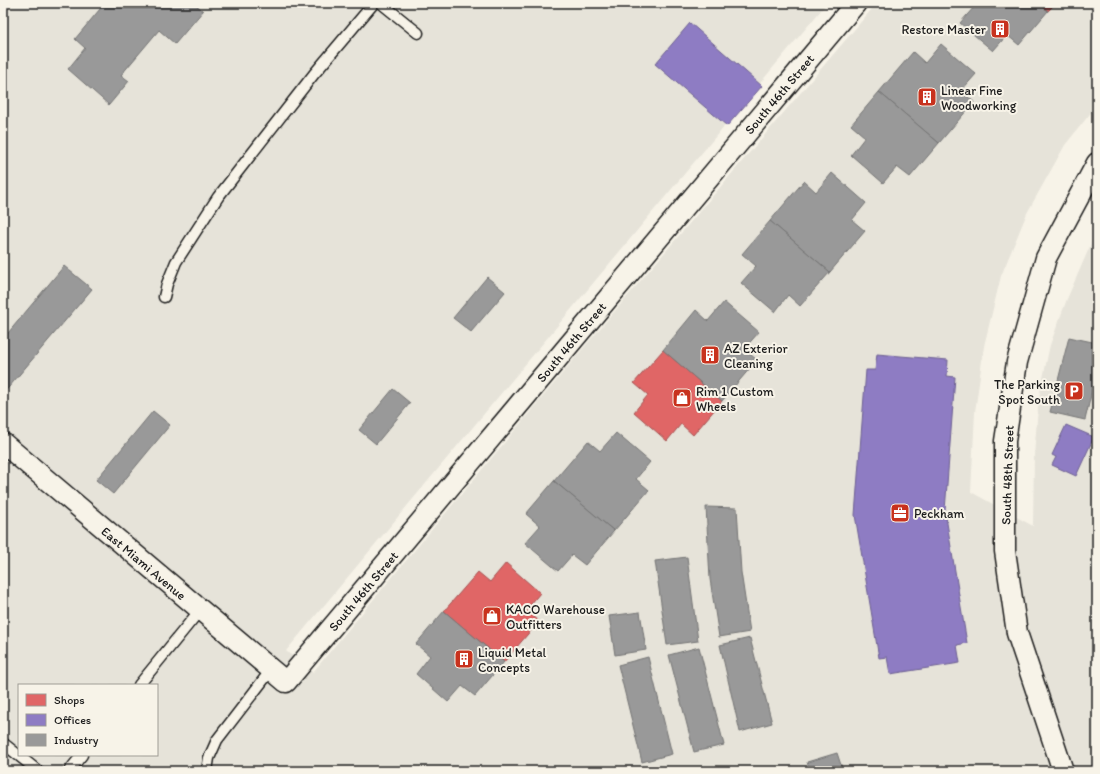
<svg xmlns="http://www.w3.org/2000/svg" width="1100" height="774" font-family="Itim,sans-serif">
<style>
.built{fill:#e6e3d9;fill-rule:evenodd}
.shops{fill:#e06666;stroke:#a55050}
.offices{fill:#8e7cc3;stroke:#6c5f91}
.industry{fill:#999;stroke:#747474}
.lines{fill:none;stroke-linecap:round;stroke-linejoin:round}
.lane-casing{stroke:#1c1c1c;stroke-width:13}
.street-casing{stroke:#1c1c1c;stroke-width:23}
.lane{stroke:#f7f3e8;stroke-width:10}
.street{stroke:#f7f3e8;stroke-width:20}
.labels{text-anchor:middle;stroke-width:4;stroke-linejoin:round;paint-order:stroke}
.poi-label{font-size:13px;fill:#1c1c1c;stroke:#f7f3e8;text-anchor:start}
.street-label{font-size:13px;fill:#1c1c1c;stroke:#f7f3e8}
</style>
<rect width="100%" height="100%" fill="#f7f3e8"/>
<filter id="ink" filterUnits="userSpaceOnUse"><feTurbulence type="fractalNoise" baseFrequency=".025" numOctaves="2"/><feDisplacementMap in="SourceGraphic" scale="8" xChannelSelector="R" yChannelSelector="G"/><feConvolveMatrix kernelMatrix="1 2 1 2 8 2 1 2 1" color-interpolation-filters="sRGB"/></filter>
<g filter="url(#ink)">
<path class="built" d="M3 3H827L286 651 313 672 585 346 877 3H1097V105L1065 145 1027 213 1001 276 984 346 975 412 971 492 1033 526 1034 455 1039 397 1050 345 1067 299 1097 230V771H3ZM19 685H157V755H19Z"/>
<g class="shops">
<polygon points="1038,3 1056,3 1048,11"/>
<polygon points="663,350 722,401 693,435 681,424 667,441 634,412 648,395 634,383"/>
<polygon points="506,563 540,593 526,610 539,621 504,662 444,611 478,572 490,582"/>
</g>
<g class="offices">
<polygon points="690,23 762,86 727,126 655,64"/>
<polygon points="877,354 948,360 947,376 955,377 945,511 967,643 957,645 960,663 890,674 887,657 879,658 855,515 866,370 875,370"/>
<polygon points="1066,425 1094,437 1076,476 1052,465 1056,457 1052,455"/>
</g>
<g class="industry">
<polygon points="105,3 194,3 203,11 175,44 159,30 121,75 129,81 109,105 68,69 85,48 75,39"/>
<polygon points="972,3 1038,3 1048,11 1019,45 1007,35 993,51 960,23 975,6"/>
<polygon points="941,44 976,74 961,91 974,102 939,143 879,92 913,52 925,63"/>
<polygon points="879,92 939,143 910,177 897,167 883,183 851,155 865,137 851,125"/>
<polygon points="832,173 866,203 852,220 865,231 830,272 770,221 804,181 816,192"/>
<polygon points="770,221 830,272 800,306 788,295 775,312 741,283 756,266 742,254"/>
<polygon points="64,266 92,289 3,394 3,339"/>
<polygon points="487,277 505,292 471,332 453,318"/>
<polygon points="724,302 759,332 744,349 757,360 722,401 663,350 696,310 708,321"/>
<polygon points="1069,337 1097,343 1097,370 1085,420 1050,412"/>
<polygon points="393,389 410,403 376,444 359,430"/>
<polygon points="153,411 170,425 113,494 96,480"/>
<polygon points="616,433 650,462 636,479 649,490 614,531 554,481 588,441 600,451"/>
<polygon points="554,481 614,531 585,565 572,555 558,571 525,543 540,526 526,514"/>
<polygon points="706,507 737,508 741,572 750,632 719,637 710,579"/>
<polygon points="687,557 698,641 667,645 655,561"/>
<polygon points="444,611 504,662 475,696 462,686 448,702 416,674 430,656 416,644"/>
<polygon points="640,612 646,650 615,655 609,616"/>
<polygon points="750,638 772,723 740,732 720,645"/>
<polygon points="699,647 724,745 694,752 669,655"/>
<polygon points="648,657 672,754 642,762 618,665"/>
<polygon points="837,753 843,771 810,771 807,762"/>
</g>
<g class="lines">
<defs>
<g id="lane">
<polyline points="381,3 418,33"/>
<polyline points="164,297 167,284 176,262 218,197 314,74 374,3"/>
<polyline points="139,685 200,610"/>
<polyline points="3,743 38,771"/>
<polyline points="69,771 82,755"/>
<polyline points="207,771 209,758 217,740 271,670"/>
</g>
<g id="street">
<polyline points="3,443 286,682 856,3"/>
<polyline points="1063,771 1017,633 1005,551 1005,441 1017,362 1046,258 1097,163"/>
</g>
</defs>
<use href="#lane" class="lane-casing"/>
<use href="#street" class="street-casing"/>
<use href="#lane" class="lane"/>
<use href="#street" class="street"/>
</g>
</g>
<defs>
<symbol id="building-square" viewBox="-11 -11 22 22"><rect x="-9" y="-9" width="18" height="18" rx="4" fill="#c8321e" stroke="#f7f3e8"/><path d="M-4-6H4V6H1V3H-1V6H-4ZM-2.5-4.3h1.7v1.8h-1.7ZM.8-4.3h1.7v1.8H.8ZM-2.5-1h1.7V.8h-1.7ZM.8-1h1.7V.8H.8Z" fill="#fff"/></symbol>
<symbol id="parking-square" viewBox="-11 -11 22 22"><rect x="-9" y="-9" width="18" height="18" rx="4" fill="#c8321e" stroke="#f7f3e8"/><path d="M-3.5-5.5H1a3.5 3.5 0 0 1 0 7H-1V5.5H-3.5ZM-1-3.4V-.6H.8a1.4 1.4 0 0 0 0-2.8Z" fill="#fff"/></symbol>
<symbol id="shop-square" viewBox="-11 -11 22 22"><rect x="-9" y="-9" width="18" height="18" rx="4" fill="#c8321e" stroke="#f7f3e8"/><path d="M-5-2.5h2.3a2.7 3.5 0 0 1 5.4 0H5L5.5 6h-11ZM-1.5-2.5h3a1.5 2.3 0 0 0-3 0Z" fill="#fff"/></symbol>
<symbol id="office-square" viewBox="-11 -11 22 22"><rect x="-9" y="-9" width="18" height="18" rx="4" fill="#c8321e" stroke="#f7f3e8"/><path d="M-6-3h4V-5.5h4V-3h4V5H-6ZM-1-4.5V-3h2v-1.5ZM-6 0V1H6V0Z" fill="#fff"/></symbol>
</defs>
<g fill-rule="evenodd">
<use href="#building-square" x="989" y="18" width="22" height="22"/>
<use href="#building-square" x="916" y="86" width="22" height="22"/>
<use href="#building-square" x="699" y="344" width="22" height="22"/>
<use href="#parking-square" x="1063" y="380" width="22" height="22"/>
<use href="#shop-square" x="671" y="387" width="22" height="22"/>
<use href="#office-square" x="889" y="502" width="22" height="22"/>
<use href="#shop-square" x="481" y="605" width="22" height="22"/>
<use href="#building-square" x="453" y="648" width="22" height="22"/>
</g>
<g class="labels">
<g class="poi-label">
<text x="986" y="34" text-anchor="end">Restore Master</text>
<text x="941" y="95">Linear Fine<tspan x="941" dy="15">Woodworking</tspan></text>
<text x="724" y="353">AZ Exterior<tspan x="724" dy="15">Cleaning</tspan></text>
<text x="1060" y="389" text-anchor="end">The Parking<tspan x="1060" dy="15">Spot South</tspan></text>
<text x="696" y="396">Rim 1 Custom<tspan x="696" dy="15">Wheels</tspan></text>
<text x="914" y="518">Peckham</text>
<text x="506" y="614">KACO Warehouse<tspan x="506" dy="15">Outfitters</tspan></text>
<text x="478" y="657">Liquid Metal<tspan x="478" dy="15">Concepts</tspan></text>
</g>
<g class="street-label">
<text transform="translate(779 94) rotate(-50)" y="5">South 46th Street</text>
<text transform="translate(571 342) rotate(-50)" y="5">South 46th Street</text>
<text transform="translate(1007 475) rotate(-88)" y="5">South 48th Street</text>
<text transform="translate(144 563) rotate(40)" y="5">East Miami Avenue</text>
<text transform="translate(363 591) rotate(-50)" y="5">South 46th Street</text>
</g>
</g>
<rect width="1100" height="774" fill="none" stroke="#f7f3e8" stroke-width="16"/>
<rect x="8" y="8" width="1084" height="758" fill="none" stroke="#1c1c1c" stroke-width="1.5" filter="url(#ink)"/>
<rect x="18" y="684" width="140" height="72" fill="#f7f3e8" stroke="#9f9d96"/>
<rect x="26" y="694" width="20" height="12" fill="#e06666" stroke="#9f9d96"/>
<text x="54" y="704" font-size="12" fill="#1c1c1c">Shops</text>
<rect x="26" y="714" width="20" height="12" fill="#8e7cc3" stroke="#9f9d96"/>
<text x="54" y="724" font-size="12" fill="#1c1c1c">Offices</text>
<rect x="26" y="734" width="20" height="12" fill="#999999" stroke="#9f9d96"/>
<text x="54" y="744" font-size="12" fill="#1c1c1c">Industry</text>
</svg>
